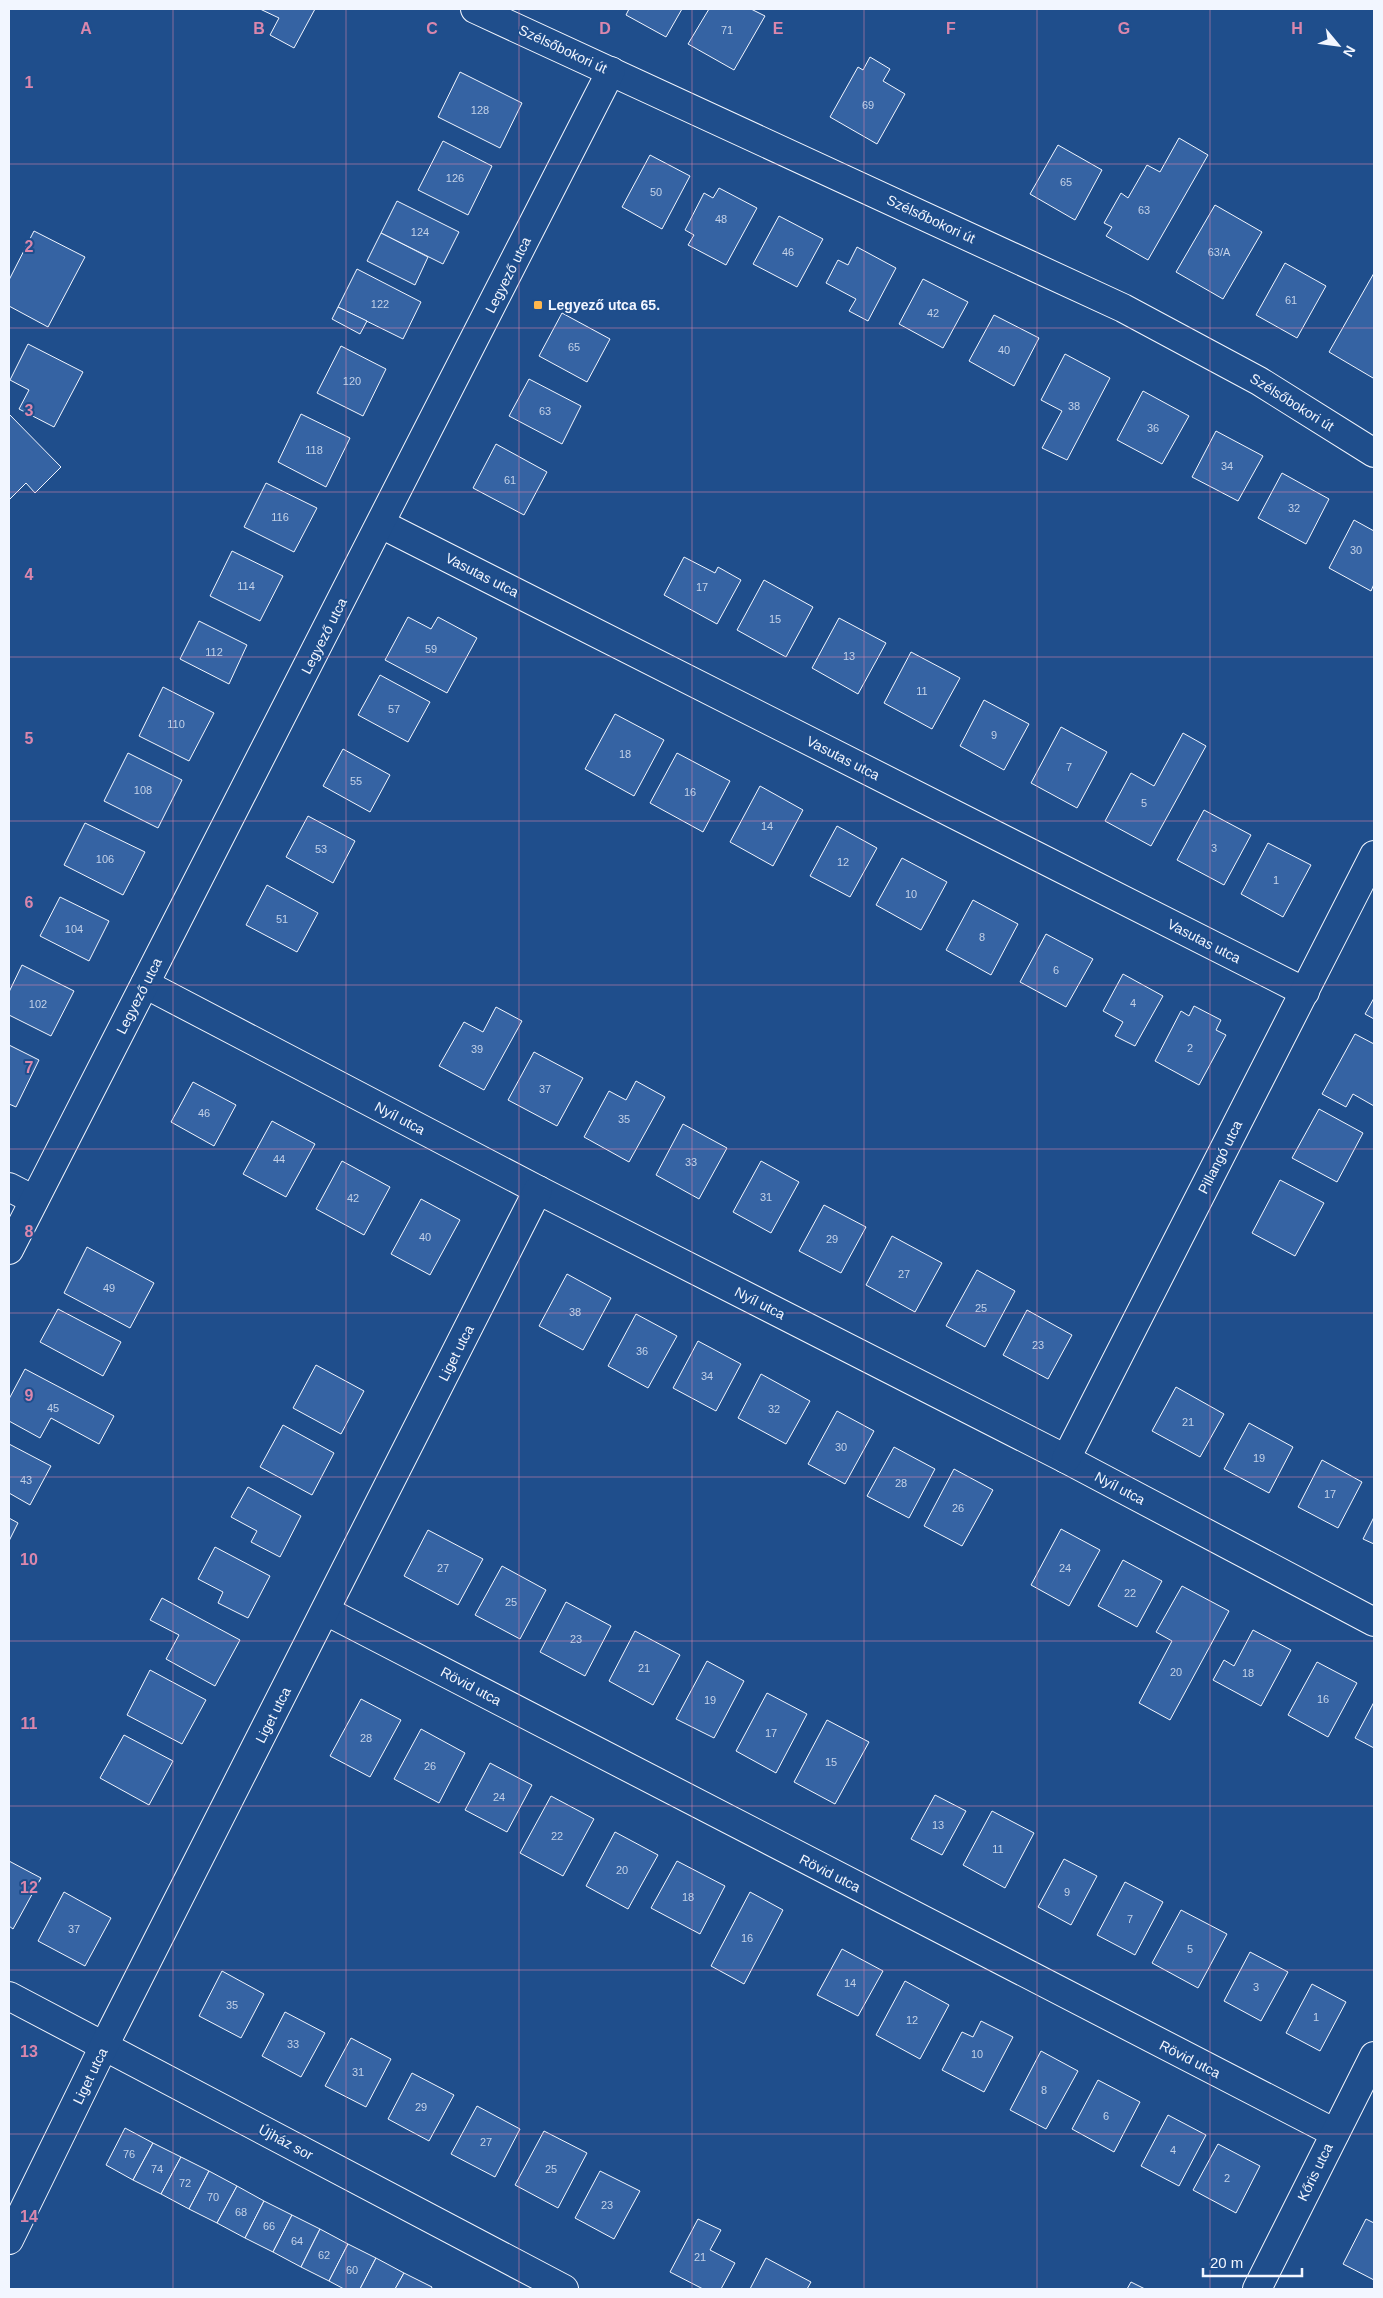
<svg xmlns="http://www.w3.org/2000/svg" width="1383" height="2298" font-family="Helvetica,sans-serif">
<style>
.building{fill:#3563a3;stroke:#f2f6ff}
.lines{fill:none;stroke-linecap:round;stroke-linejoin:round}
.minor-casing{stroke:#f2f6ff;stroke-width:30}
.minor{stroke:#1f4e8c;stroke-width:28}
.grid{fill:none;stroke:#da87ad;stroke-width:1;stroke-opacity:0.55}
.poi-dot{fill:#ffb74d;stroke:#1f4e8c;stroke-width:2}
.labels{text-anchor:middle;stroke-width:4;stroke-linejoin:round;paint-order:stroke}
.number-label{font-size:11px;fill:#c3d1e8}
.street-label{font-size:14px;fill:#f2f6ff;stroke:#1f4e8c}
.poi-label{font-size:14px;font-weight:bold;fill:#f2f6ff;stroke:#1f4e8c;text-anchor:start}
.grid-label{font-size:16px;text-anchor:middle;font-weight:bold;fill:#da87ad;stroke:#1f4e8c;stroke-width:4;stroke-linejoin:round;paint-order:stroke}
</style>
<rect width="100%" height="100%" fill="#1f4e8c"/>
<g class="building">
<polygon points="260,9 315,9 294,48 270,35 279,18"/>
<polygon points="629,9 682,9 666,37 626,15"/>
<polygon points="709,9 751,9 765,16 734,70 688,44"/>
<polygon points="870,57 890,69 883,81 905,94 877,144 830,117 858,67 863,70"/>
<polygon points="460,72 522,103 500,148 438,117"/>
<polygon points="1179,138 1208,155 1148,260 1106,236 1112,227 1104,223 1121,193 1128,198 1147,165 1160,172"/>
<polygon points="443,141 492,166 468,215 418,190"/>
<polygon points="1058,145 1102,170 1075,220 1030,194"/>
<polygon points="650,155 690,176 662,229 622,207"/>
<polygon points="719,188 757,208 726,265 688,245 694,235 685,230 704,193 713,198"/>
<polygon points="397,201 459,232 443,264 381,233"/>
<polygon points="1215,205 1262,232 1223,299 1176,272"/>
<polygon points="779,216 823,239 797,287 753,264"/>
<polygon points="34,231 85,257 48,327 9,306 9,280"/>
<polygon points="381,233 428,257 415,285 367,261"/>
<polygon points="857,247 896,268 868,321 849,311 856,299 826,283 838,260 848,265"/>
<polygon points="1285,263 1326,286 1297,338 1256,315"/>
<polygon points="357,269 421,302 403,339 338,307"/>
<polygon points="1374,273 1374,376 1373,378 1329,352"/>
<polygon points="923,279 968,302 943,348 899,324"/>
<polygon points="338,307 367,321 360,334 332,319"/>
<polygon points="562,313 610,339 587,382 539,356"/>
<polygon points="994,315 1039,338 1014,386 969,361"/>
<polygon points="28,344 83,372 54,427 19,409 29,390 10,380"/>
<polygon points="341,346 386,369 363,416 317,393"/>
<polygon points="1065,354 1110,378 1067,460 1042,448 1062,411 1041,400"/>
<polygon points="529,379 581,406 562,444 509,416"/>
<polygon points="1143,391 1189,416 1162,464 1117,440"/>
<polygon points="9,414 61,467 35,493 26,483 9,500"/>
<polygon points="301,414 350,438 326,487 278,462"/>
<polygon points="1216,431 1263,456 1238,501 1192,477"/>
<polygon points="496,444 547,472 524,515 473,488"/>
<polygon points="1282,473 1329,499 1306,544 1258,518"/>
<polygon points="266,483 317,508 294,552 244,527"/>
<polygon points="1354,520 1374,531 1374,584 1371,591 1329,568"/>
<polygon points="232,551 283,576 260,621 210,596"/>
<polygon points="684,557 715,573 718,567 741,580 717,624 664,595"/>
<polygon points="764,580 813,607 786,657 737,630"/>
<polygon points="408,617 431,629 438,617 477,638 447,693 385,660"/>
<polygon points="839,618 886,643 858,694 812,668"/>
<polygon points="199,621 247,645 229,684 180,659"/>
<polygon points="911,652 960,678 932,729 884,703"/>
<polygon points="380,675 430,702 408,742 358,715"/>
<polygon points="163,687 214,713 189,761 139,736"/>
<polygon points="984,700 1029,724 1004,770 960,746"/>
<polygon points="615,714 664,740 634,796 585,769"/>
<polygon points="1061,727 1107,752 1077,808 1031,783"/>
<polygon points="1183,733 1206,746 1151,846 1105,821 1131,773 1154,786"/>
<polygon points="343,749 390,775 370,812 323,786"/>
<polygon points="128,753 182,780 158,828 104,801"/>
<polygon points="677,753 730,781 703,832 650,803"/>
<polygon points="760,786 803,810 773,866 730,842"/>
<polygon points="1204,810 1251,835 1224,885 1177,860"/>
<polygon points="308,816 355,841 333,883 286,857"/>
<polygon points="85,823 145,852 123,895 64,865"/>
<polygon points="837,826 877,848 850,897 810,876"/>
<polygon points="1268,843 1311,865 1283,917 1241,894"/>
<polygon points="902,858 947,882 921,930 876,905"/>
<polygon points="267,885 318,913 297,952 246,925"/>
<polygon points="60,897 109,921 89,961 40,936"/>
<polygon points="973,900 1018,924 991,975 946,950"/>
<polygon points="1046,934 1093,959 1066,1007 1020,982"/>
<polygon points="22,965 74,991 51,1036 9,1015 9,992"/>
<polygon points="1123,974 1163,996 1135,1046 1115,1036 1123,1022 1103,1011"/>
<polygon points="1374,998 1374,1019 1365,1014"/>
<polygon points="1194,1006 1221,1020 1216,1030 1226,1035 1199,1085 1155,1061 1181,1011 1189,1016"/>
<polygon points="496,1007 522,1021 484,1090 439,1066 464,1022 483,1032"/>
<polygon points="1355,1034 1374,1044 1374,1106 1353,1094 1346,1107 1322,1094"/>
<polygon points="9,1045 39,1060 16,1107 9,1104"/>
<polygon points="534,1052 583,1078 557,1126 508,1100"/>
<polygon points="636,1081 665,1097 629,1162 584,1137 609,1091 626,1100"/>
<polygon points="193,1082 236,1105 214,1146 171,1122"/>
<polygon points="1319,1109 1363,1133 1337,1182 1292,1158"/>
<polygon points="272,1121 315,1144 286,1197 243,1174"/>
<polygon points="683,1124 727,1148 699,1199 656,1175"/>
<polygon points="342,1161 390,1187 364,1235 316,1209"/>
<polygon points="761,1161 799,1182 771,1233 733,1212"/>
<polygon points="1280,1180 1324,1203 1295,1256 1252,1233"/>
<polygon points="421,1199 460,1220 430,1275 391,1254"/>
<polygon points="824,1205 866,1227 841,1273 799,1251"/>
<polygon points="892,1236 942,1263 915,1312 866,1285"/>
<polygon points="87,1247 154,1283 130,1328 64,1293"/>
<polygon points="977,1270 1015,1291 985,1347 946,1326"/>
<polygon points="567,1274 611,1298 583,1350 539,1326"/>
<polygon points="58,1309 121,1342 103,1376 40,1342"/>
<polygon points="1027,1310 1072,1335 1048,1379 1003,1355"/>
<polygon points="636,1314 677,1336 648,1388 608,1366"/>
<polygon points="698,1341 741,1364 716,1411 673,1388"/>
<polygon points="316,1365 364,1391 341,1434 293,1408"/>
<polygon points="25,1369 114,1416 99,1444 51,1418 40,1438 9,1421 9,1399"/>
<polygon points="761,1374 810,1401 786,1444 738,1418"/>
<polygon points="1176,1387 1224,1414 1200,1457 1152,1431"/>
<polygon points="837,1411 874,1431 845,1484 808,1464"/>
<polygon points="1249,1423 1293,1447 1269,1493 1224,1469"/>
<polygon points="283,1425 334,1453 312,1495 260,1467"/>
<polygon points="9,1444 51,1466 30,1505 9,1493"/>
<polygon points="894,1447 935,1469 909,1518 867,1496"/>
<polygon points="1322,1460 1362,1482 1338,1528 1298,1507"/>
<polygon points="954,1469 993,1490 962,1546 924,1526"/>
<polygon points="248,1487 301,1516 280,1557 251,1542 257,1531 231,1517"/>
<polygon points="1374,1517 1374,1544 1363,1539"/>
<polygon points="9,1518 18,1523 9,1541"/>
<polygon points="1061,1529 1100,1550 1069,1606 1031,1585"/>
<polygon points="428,1530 483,1559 458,1605 404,1576"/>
<polygon points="215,1547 270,1576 248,1618 218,1603 223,1592 198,1579"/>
<polygon points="1123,1560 1162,1581 1137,1627 1098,1606"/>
<polygon points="502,1566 546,1590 520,1639 475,1615"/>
<polygon points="1182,1586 1229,1611 1170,1720 1139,1703 1172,1641 1156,1632"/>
<polygon points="162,1598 240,1640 215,1686 166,1659 179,1635 150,1620"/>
<polygon points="566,1602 611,1626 585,1676 540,1652"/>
<polygon points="1253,1630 1291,1650 1261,1706 1213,1680 1224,1660 1234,1666"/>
<polygon points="635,1631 680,1655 653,1705 609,1681"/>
<polygon points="707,1661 744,1681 714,1738 676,1719"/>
<polygon points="1317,1662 1357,1683 1328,1737 1288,1715"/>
<polygon points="150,1670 206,1700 182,1744 127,1715"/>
<polygon points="767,1693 807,1714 776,1773 736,1751"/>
<polygon points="361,1699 401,1720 370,1777 330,1756"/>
<polygon points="1374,1702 1374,1748 1355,1738"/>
<polygon points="827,1720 869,1742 835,1804 794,1782"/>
<polygon points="421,1729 465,1753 439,1803 394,1779"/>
<polygon points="124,1735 173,1761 149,1805 100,1778"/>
<polygon points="490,1763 532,1785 507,1832 465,1810"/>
<polygon points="935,1795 966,1811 942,1855 911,1839"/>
<polygon points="551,1796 594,1819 563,1876 520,1853"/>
<polygon points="992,1811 1034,1833 1005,1888 963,1865"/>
<polygon points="615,1832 658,1855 628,1909 586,1886"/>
<polygon points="1064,1859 1097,1876 1071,1925 1038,1907"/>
<polygon points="9,1861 41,1878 13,1929 9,1926"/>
<polygon points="677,1861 725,1886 700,1934 651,1908"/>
<polygon points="1125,1882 1163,1902 1135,1955 1097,1935"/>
<polygon points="64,1892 111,1918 85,1966 38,1941"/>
<polygon points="750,1892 783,1910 744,1984 711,1966"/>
<polygon points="1181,1910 1227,1934 1198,1988 1152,1963"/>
<polygon points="842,1949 883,1971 858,2016 817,1995"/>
<polygon points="1250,1952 1288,1972 1261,2021 1224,2001"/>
<polygon points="222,1971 264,1994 241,2038 199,2016"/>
<polygon points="905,1981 949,2005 920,2059 876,2035"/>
<polygon points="1312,1984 1346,2002 1320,2051 1286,2033"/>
<polygon points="285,2012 325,2033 301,2077 262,2056"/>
<polygon points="981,2021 1013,2037 984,2092 942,2070 962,2032 973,2037"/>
<polygon points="351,2038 391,2059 366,2107 325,2086"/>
<polygon points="1041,2051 1078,2071 1046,2129 1010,2110"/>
<polygon points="412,2073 454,2095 429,2141 388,2119"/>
<polygon points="1098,2080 1140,2102 1114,2152 1072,2129"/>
<polygon points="477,2106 520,2129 495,2177 451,2154"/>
<polygon points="1168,2115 1206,2135 1179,2186 1141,2166"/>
<polygon points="125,2128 153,2143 133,2180 106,2165"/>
<polygon points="544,2131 587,2153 558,2208 515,2185"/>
<polygon points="153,2143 181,2157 161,2194 133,2180"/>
<polygon points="1218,2144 1260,2166 1236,2213 1193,2190"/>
<polygon points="181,2157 209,2171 189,2209 161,2194"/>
<polygon points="209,2171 237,2186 217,2223 189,2209"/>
<polygon points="600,2171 640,2191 614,2239 575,2218"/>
<polygon points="237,2186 264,2201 245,2238 217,2223"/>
<polygon points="264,2201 292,2215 273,2252 245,2238"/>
<polygon points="292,2215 320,2229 301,2267 273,2252"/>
<polygon points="698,2219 721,2230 710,2250 735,2263 721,2289 703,2289 670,2272"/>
<polygon points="1366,2219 1374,2223 1374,2280 1343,2264"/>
<polygon points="320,2229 348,2244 329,2281 301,2267"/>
<polygon points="348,2244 376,2258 360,2289 344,2289 329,2281"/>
<polygon points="376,2258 404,2273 395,2289 360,2289"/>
<polygon points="766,2258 811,2282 807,2289 750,2289"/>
<polygon points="404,2273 432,2287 431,2289 395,2289"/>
<polygon points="1131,2282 1145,2289 1127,2289"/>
</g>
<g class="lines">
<defs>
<g id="minor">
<polyline points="475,9 1123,308 1259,381 1374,453"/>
<polyline points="381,524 1305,992"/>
<polyline points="145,984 538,1190 1066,1459 1374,1622"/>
<polyline points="9,1187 34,1200"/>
<polyline points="9,1250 611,71"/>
<polyline points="1066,1459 1374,855"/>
<polyline points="326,1611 1335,2133"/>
<polyline points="9,1996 564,2289"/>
<polyline points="9,2240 104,2046 538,1190"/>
<polyline points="1257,2289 1374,2056"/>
</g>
</defs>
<use href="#minor" class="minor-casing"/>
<use href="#minor" class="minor"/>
</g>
<path class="grid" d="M173 9V2289M346 9V2289M519 9V2289M692 9V2289M864 9V2289M1037 9V2289M1210 9V2289M9 164H1374M9 328H1374M9 492H1374M9 657H1374M9 821H1374M9 985H1374M9 1149H1374M9 1313H1374M9 1477H1374M9 1641H1374M9 1806H1374M9 1970H1374M9 2134H1374"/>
<rect class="poi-dot" x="533" y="300" width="10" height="10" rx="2.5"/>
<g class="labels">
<g class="number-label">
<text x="727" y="34">71</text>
<text x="868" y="109">69</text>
<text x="480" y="114">128</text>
<text x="455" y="182">126</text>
<text x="1066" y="186">65</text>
<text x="656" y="196">50</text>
<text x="1144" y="214">63</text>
<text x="721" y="223">48</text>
<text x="420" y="236">124</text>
<text x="788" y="256">46</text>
<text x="1219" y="256">63/A</text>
<text x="1291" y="304">61</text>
<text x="380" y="308">122</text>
<text x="933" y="317">42</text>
<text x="574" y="351">65</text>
<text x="1004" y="354">40</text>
<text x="352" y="385">120</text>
<text x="1074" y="410">38</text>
<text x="545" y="415">63</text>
<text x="1153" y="432">36</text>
<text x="314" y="454">118</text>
<text x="1227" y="470">34</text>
<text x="510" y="484">61</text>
<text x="1294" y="512">32</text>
<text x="280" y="521">116</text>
<text x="1356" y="554">30</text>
<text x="246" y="590">114</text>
<text x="702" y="591">17</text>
<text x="775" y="623">15</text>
<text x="431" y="653">59</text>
<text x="214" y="656">112</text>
<text x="849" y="660">13</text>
<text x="922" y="695">11</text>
<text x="394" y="713">57</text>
<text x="176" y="728">110</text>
<text x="994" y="739">9</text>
<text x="625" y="758">18</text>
<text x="1069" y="771">7</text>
<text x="356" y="785">55</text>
<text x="143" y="794">108</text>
<text x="690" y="796">16</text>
<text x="1144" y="807">5</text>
<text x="767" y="830">14</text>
<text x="1214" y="852">3</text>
<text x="321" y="853">53</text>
<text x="105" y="863">106</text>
<text x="843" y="866">12</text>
<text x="1276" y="884">1</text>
<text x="911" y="898">10</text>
<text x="282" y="923">51</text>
<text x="74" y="933">104</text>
<text x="982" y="941">8</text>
<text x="1056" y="974">6</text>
<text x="1133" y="1007">4</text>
<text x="38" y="1008">102</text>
<text x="1190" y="1052">2</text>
<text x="477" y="1053">39</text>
<text x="545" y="1093">37</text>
<text x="204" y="1117">46</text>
<text x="624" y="1123">35</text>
<text x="279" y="1163">44</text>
<text x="691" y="1166">33</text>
<text x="766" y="1201">31</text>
<text x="353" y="1202">42</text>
<text x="425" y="1241">40</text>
<text x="832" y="1243">29</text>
<text x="904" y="1278">27</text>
<text x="109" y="1292">49</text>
<text x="981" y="1312">25</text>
<text x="575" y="1316">38</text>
<text x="1038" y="1349">23</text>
<text x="642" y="1355">36</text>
<text x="707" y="1380">34</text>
<text x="53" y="1412">45</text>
<text x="774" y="1413">32</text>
<text x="1188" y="1426">21</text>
<text x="841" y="1451">30</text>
<text x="1259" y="1462">19</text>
<text x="26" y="1484">43</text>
<text x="901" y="1487">28</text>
<text x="1330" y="1498">17</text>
<text x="958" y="1512">26</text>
<text x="443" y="1572">27</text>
<text x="1065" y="1572">24</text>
<text x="1130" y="1597">22</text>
<text x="511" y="1606">25</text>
<text x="576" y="1643">23</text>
<text x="644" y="1672">21</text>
<text x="1176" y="1676">20</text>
<text x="1248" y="1677">18</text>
<text x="1323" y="1703">16</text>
<text x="710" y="1704">19</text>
<text x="771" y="1737">17</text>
<text x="366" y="1742">28</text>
<text x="831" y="1766">15</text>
<text x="430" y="1770">26</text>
<text x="499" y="1801">24</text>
<text x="938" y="1829">13</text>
<text x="557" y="1840">22</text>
<text x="998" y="1853">11</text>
<text x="622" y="1874">20</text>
<text x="1067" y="1896">9</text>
<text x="688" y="1901">18</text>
<text x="1130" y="1923">7</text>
<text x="74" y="1933">37</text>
<text x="747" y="1942">16</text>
<text x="1190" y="1953">5</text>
<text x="850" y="1987">14</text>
<text x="1256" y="1991">3</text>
<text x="232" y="2009">35</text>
<text x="1316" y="2021">1</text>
<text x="912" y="2024">12</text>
<text x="293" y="2048">33</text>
<text x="977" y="2058">10</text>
<text x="358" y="2076">31</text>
<text x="1044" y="2094">8</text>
<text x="421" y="2111">29</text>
<text x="1106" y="2120">6</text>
<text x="486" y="2146">27</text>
<text x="1173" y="2154">4</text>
<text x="129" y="2158">76</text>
<text x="157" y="2173">74</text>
<text x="551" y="2173">25</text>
<text x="1227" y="2182">2</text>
<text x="185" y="2187">72</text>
<text x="213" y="2201">70</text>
<text x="607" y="2209">23</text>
<text x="241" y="2216">68</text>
<text x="269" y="2230">66</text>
<text x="297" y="2245">64</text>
<text x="324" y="2259">62</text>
<text x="700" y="2261">21</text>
<text x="352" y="2274">60</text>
</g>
<g class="street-label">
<text transform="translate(563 49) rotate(25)" y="5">Szélsőbokori út</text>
<text transform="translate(931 219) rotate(25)" y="5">Szélsőbokori út</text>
<text transform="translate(508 275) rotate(-63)" y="5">Legyező utca</text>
<text transform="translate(1292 402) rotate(32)" y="5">Szélsőbokori út</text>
<text transform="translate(482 575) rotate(27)" y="5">Vasutas utca</text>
<text transform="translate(324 636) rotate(-63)" y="5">Legyező utca</text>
<text transform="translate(843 758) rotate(27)" y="5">Vasutas utca</text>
<text transform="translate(1204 941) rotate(27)" y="5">Vasutas utca</text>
<text transform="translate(139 996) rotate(-63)" y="5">Legyező utca</text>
<text transform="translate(400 1118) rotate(28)" y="5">Nyíl utca</text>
<text transform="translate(1220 1157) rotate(-63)" y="5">Pillangó utca</text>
<text transform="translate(760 1303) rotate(27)" y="5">Nyíl utca</text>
<text transform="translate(456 1353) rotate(-63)" y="5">Liget utca</text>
<text transform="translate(1120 1488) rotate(28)" y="5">Nyíl utca</text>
<text transform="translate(471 1686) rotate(28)" y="5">Rövid utca</text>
<text transform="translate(273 1715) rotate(-63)" y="5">Liget utca</text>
<text transform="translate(830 1873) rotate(27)" y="5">Rövid utca</text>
<text transform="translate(1190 2059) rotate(27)" y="5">Rövid utca</text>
<text transform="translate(90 2076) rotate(-64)" y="5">Liget utca</text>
<text transform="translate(286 2142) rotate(28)" y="5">Újház sor</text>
<text transform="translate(1315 2172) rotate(-64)" y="5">Kőris utca</text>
</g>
<g class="poi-label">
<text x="548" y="310">Legyező utca 65.</text>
</g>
</g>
<g class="grid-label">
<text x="86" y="34">A</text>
<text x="259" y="34">B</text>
<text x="432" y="34">C</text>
<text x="605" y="34">D</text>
<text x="778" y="34">E</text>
<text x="951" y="34">F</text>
<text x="1124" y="34">G</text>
<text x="1297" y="34">H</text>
<text x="29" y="88">1</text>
<text x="29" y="252">2</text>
<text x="29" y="416">3</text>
<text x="29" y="580">4</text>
<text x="29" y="744">5</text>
<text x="29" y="908">6</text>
<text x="29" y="1073">7</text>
<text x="29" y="1237">8</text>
<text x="29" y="1401">9</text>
<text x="29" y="1565">10</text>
<text x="29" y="1729">11</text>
<text x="29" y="1893">12</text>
<text x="29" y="2057">13</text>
<text x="29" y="2222">14</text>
</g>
<rect width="1383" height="2298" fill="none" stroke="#f2f6ff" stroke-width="20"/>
<g transform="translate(1338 45) rotate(119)" stroke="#1f4e8c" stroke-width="4" paint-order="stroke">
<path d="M0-4L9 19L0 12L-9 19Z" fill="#f2f6ff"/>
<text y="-8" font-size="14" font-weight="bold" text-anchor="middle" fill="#f2f6ff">N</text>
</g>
<path d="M1203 2268v8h99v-8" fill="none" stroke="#f2f6ff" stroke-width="2.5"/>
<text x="1210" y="2268" font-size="15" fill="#f2f6ff" stroke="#1f4e8c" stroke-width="4" paint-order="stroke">20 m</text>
</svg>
